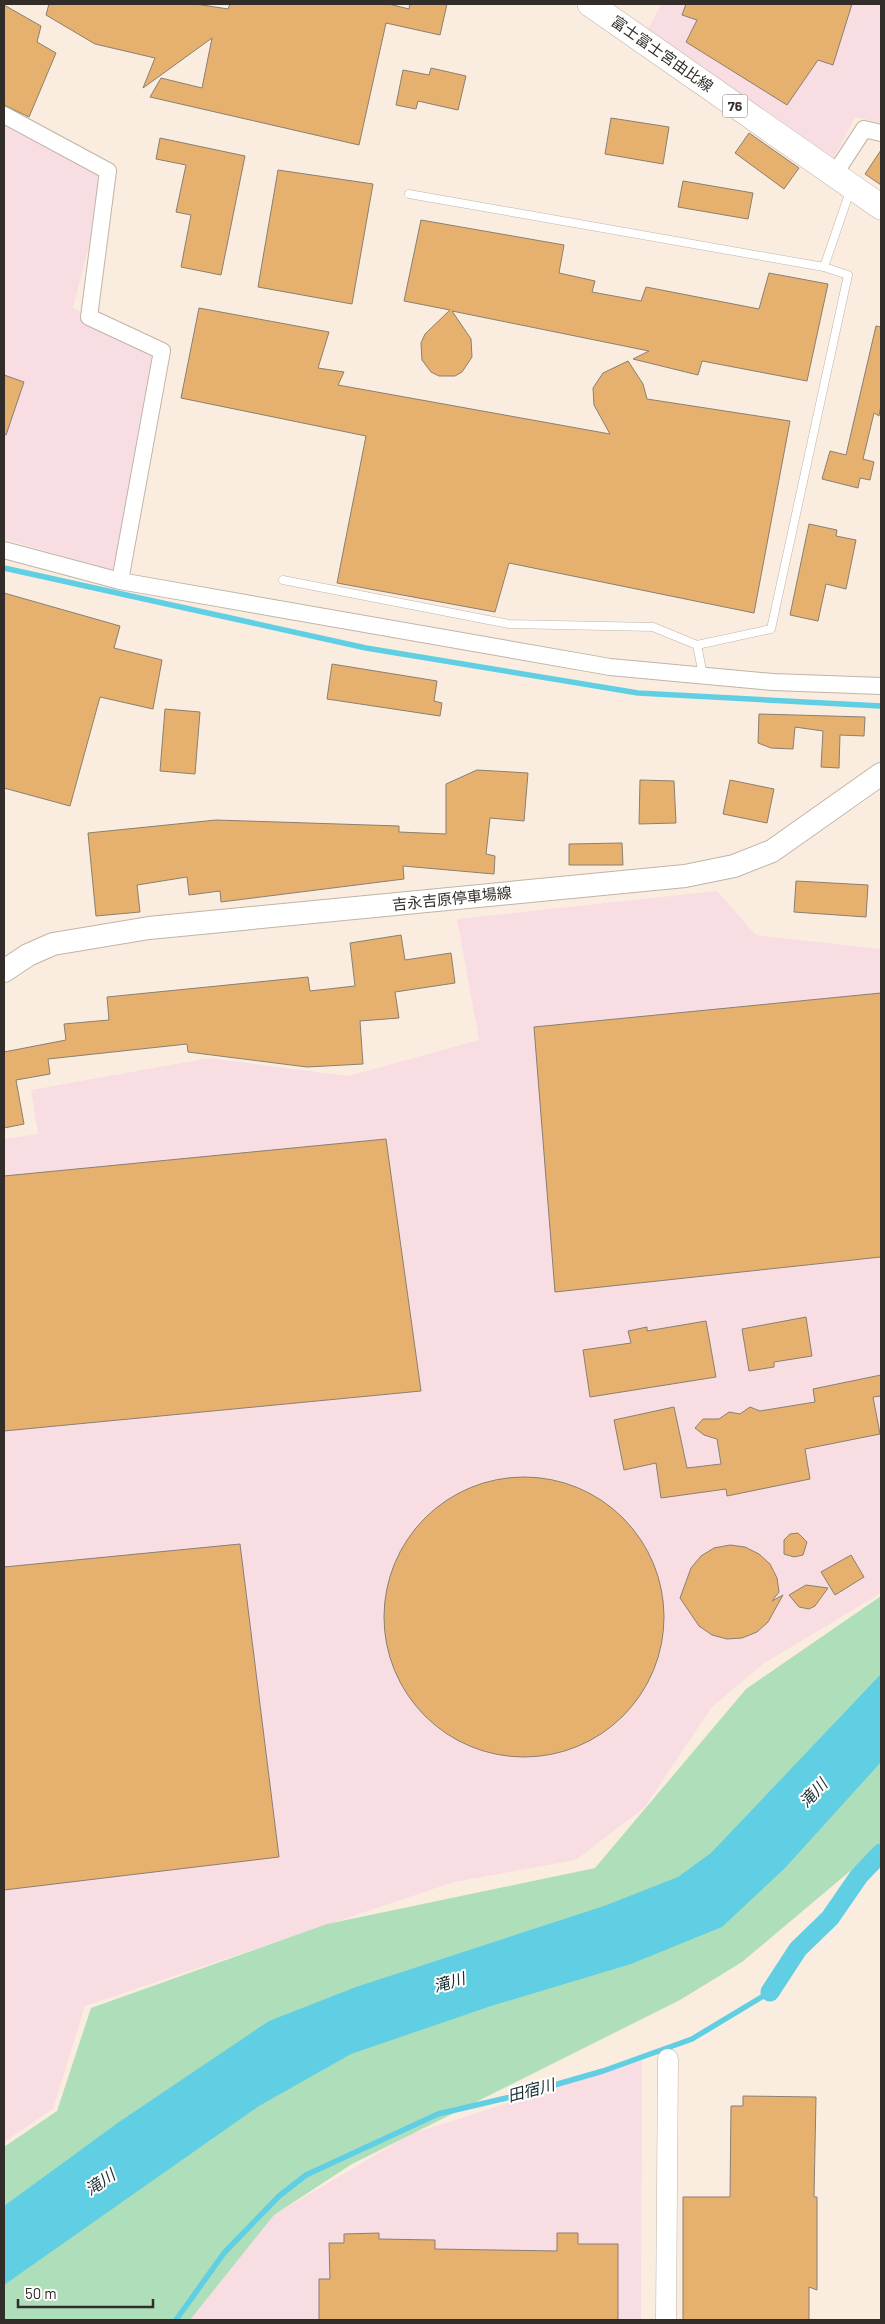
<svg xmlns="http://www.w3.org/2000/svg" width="885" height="2324" font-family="Barlow,'Noto Sans JP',sans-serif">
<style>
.industrial{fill:#f8dee3}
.green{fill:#afdebb}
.water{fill:#60cfe3}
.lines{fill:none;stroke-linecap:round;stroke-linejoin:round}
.stream{stroke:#60cfe3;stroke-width:5.5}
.canal{stroke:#60cfe3;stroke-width:19}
.building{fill:#e6b16e;stroke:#8a7f72}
.service-casing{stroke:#c0b4a6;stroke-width:9}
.minor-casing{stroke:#c0b4a6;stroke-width:18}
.tertiary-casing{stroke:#c0b4a6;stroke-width:21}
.secondary-casing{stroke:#c0b4a6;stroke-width:24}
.primary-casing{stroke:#c0b4a6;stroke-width:26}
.service{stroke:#fff;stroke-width:8}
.minor{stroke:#fff;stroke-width:16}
.tertiary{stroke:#fff;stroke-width:20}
.secondary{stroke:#fff;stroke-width:22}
.primary{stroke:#fff;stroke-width:25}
.labels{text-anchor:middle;stroke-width:4;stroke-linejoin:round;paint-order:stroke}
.shield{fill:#fff;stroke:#706c68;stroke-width:1}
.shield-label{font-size:14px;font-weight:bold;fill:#322d28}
.street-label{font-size:15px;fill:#322d28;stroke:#fff}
.water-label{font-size:16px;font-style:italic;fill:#1a2e32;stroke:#fff}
</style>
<rect width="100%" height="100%" fill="#faeddf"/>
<g class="industrial">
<polygon points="661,4 881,4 881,123 855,117 834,158 648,29"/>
<polygon points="4,115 108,171 73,308 162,351 121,573 4,539"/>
<polygon points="717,891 756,935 881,949 881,1593 763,1664 712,1707 645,1807 576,1860 454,1882 85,2006 53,2109 4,2142 4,1139 38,1134 31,1090 209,1058 348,1076 479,1040 457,919"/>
<polygon points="642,2060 641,2320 190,2320 274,2215 411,2134"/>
</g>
<polygon class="green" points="881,1596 881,1845 742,1962 680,2000 352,2164 274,2215 190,2320 4,2320 4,2147 57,2111 91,2008 327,1924 595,1868 746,1689"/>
<polygon class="water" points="881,1674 881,1762 785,1868 722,1927 631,1964 491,2006 351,2054 259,2106 4,2285 4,2206 119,2122 269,2021 356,1987 604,1906 678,1877 711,1853"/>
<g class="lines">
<g class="stream">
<polyline points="4,568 366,648 638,693 881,706"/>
<polyline points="176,2320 224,2253 279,2196 306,2175 438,2114 523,2094 603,2071 692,2039 770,1992"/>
</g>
<polyline class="canal" points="770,1992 798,1949 830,1918 859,1876 881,1853"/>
</g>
<g class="building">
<polygon points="49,4 196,4 228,9 230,4 389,4 409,9 410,4 447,4 440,35 386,23 359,145 150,97 161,78 202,88 212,38 143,88 155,58 95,44 46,15"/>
<polygon points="686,4 852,4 833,65 818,60 787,105 686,42 697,20 682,15"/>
<polygon points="4,5 41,26 37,42 56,53 29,117 4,105"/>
<polygon points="431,68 466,76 458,110 418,101 416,109 396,105 403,70 429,75"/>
<polygon points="611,118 669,127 663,164 605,154"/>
<polygon points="749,133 799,168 784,189 735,153"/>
<polygon points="160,138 245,156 221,275 181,267 191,215 176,212 186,165 156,159"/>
<polygon points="881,150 881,185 865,174"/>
<polygon points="278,170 373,184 352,304 258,287"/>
<polygon points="683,181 753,193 748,219 678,207"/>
<polygon points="421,220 564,245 559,273 595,281 592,292 641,301 646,287 759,309 769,273 828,284 807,381 702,361 698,375 633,359 649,351 452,311 471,339 472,357 462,372 455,376 439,376 431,372 422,360 421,343 425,334 450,310 404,301"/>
<polygon points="199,308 329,332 318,368 344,372 338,385 610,434 594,405 593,388 603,373 628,361 643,384 647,399 790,421 754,613 509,563 495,612 337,583 366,436 181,398"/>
<polygon points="876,326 881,327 881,405 879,416 874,413 863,459 874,462 870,480 860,478 858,488 822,479 830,451 846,455"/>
<polygon points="4,375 24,382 6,435 4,434"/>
<polygon points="809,524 837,530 836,536 856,540 846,589 826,584 818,621 790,615"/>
<polygon points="4,593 120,626 114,648 162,660 153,709 100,697 70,806 4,788"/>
<polygon points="332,664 437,681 434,701 442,703 440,716 327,699"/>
<polygon points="165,709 200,712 195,774 160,771"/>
<polygon points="759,714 865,717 864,736 840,735 839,768 821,767 823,731 795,727 793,749 771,748 758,743"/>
<polygon points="477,770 528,773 524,821 490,818 486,854 495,856 494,874 403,866 404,879 221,902 220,891 189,895 187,877 137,885 140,912 96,916 88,833 216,820 399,826 399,832 446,834 446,784"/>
<polygon points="640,780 674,781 676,823 639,824"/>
<polygon points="730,780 774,789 767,823 723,814"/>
<polygon points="622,843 623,865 569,865 569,844"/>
<polygon points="796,881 868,885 866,917 794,912"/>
<polygon points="401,935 405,960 451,953 455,983 395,992 399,1018 360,1021 363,1064 307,1067 188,1052 187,1044 48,1059 50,1074 16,1080 24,1124 4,1128 4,1052 66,1040 64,1024 109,1020 107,997 308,977 310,991 355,986 350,943"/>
<polygon points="881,993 881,1257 555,1292 534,1027"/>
<polygon points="386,1139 421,1391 4,1431 4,1176"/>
<polygon points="806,1317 812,1356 774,1362 774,1367 749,1371 742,1329"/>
<polygon points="706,1321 716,1377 590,1397 583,1350 631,1343 628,1331 647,1327 647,1331"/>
<polygon points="881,1375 881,1396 873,1397 880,1434 805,1449 810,1479 727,1496 726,1489 661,1498 656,1463 624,1470 614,1420 674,1407 687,1468 721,1464 717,1439 704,1435 695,1428 703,1419 719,1419 729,1412 740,1414 750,1407 760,1411 815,1402 813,1389"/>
<circle cx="524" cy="1617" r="140"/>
<polygon points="798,1533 807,1542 803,1555 794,1557 784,1554 784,1540 790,1534"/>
<polygon points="240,1544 279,1857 4,1890 4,1567"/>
<polygon points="730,1545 745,1547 759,1554 770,1564 777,1578 779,1592 772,1601 783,1595 768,1622 757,1632 742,1638 727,1639 712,1635 699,1626 680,1598 691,1568 701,1556 714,1548"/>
<polygon points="851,1555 864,1577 835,1595 821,1572"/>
<polygon points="806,1585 828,1588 815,1606 809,1609 799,1607 789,1595"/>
<polygon points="743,2096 816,2097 814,2197 817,2197 817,2290 809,2287 809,2320 683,2320 683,2197 730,2197 731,2106 743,2106"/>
<polygon points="379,2233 379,2239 435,2240 435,2249 557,2251 557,2233 578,2233 578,2244 618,2244 618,2320 319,2320 319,2279 330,2279 329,2243 344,2243 344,2234"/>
</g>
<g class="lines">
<defs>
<g id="service">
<polyline points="409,194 824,267"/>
<polyline points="283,580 509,624 653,627 697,645"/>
<polyline points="703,675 697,645 771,629 848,275 824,267 850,191"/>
</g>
<g id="minor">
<polyline points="4,115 108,171 89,317 162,351 120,581"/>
<polyline points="834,175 864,129 881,133"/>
<polyline points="4,550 120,581 610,667 773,682 881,686"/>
</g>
<polyline id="tertiary" points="666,2320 668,2059"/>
<polyline id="secondary" points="4,971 28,955 53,944 149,928 685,876 734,866 772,851 881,774"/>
<polyline id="primary" points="590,4 881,207"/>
</defs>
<use href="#service" class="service-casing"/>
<use href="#minor" class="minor-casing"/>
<use href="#tertiary" class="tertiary-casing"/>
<use href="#secondary" class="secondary-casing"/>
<use href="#primary" class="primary-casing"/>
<use href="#service" class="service"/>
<use href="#minor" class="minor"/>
<use href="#tertiary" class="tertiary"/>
<use href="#secondary" class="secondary"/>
<use href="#primary" class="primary"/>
</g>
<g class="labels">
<rect class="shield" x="722.5" y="94.5" width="25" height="23" rx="4"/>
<g class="shield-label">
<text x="735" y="111">76</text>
</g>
<g class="street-label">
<text transform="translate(662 54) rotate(35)" y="5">富士富士宮由比線</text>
<text transform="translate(452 899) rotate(-6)" y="5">吉永吉原停車場線</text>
</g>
<g class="water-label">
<text transform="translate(813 1793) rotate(-47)" y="6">滝川</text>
<text transform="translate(449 1982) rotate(-16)" y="6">滝川</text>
<text transform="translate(531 2090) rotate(-15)" y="6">田宿川</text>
<text transform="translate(100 2182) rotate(-34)" y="6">滝川</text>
</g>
</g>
<rect width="885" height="2324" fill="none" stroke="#322d28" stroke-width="10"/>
<path d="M18 2299v8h135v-8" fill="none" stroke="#322d28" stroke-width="2.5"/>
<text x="25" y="2299" font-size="15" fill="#322d28" stroke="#ffffff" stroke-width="4" paint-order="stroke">50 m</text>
</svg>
